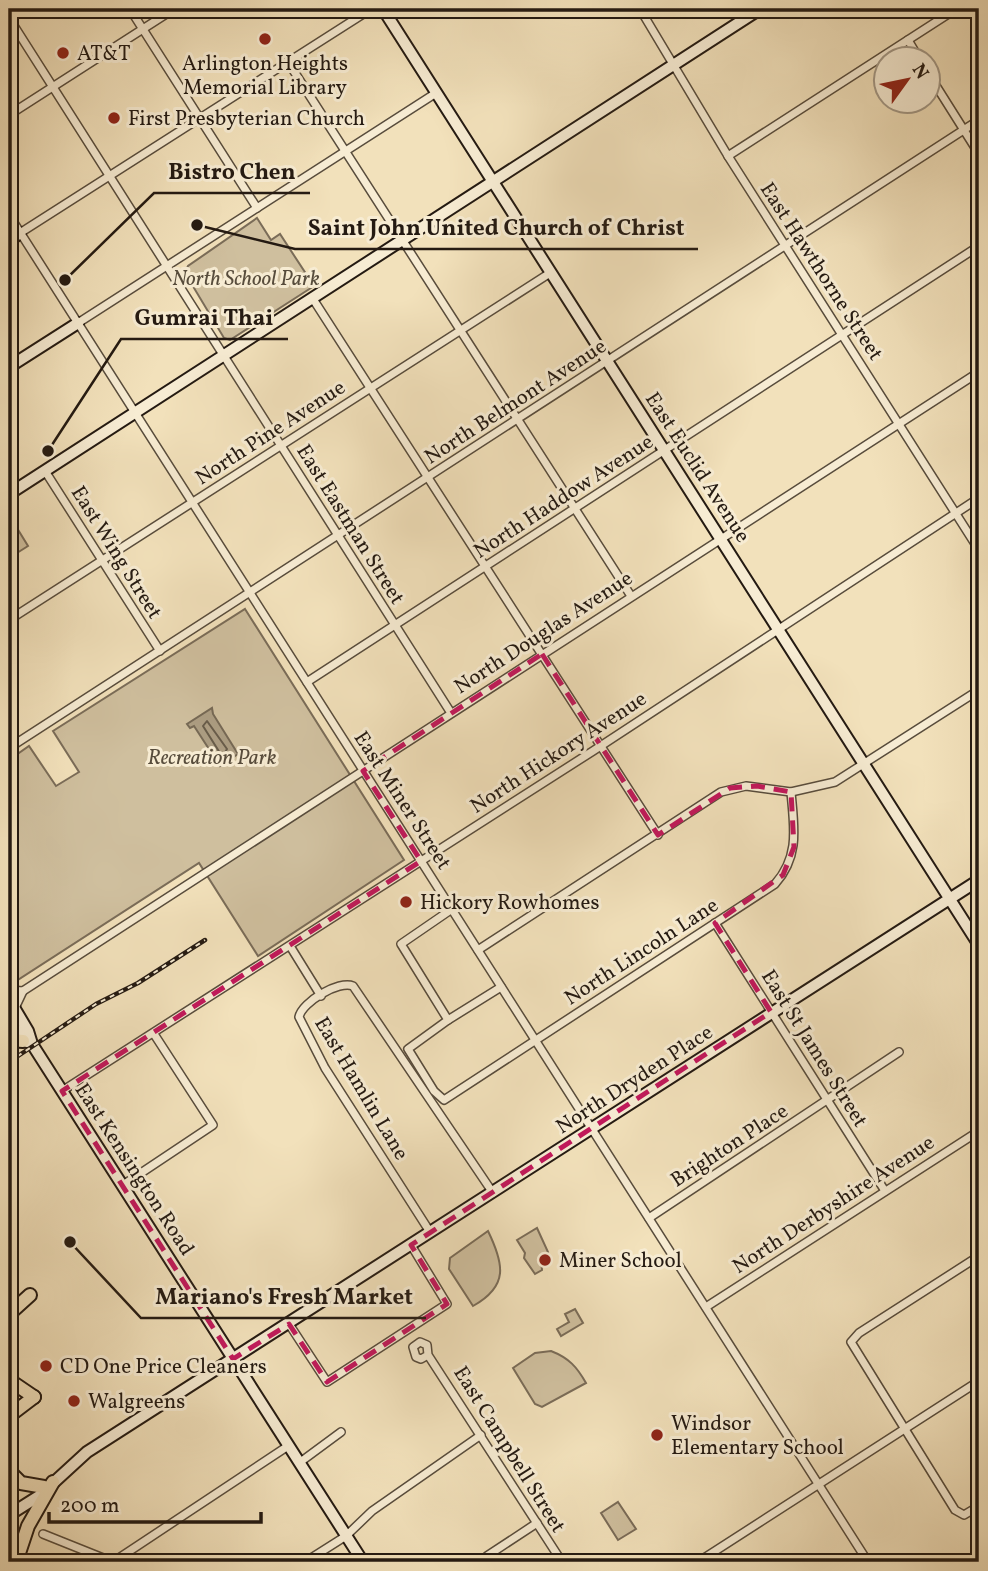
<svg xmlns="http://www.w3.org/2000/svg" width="988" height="1571" font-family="Vollkorn,serif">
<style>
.green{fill:#cfbf9e;stroke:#7a6c58;stroke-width:2}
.water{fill:#ac9d82;stroke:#766955;stroke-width:2}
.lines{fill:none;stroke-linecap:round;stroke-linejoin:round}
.shore{stroke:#685c4a;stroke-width:2}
.street-casing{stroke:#584c3c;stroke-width:10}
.secondary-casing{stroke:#241a12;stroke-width:14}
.primary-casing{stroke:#241a12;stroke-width:16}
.street{stroke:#f7ecd3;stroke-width:7}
.secondary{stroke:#f7ecd3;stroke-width:10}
.primary{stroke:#f2e1bb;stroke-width:12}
.rail-casing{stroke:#241a12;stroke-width:4.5}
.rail{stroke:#f7ecd3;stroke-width:2;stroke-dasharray:5;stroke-linecap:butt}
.marked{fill:none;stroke:#c2185b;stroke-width:5;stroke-dasharray:14 9;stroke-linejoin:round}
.poi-dot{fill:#8f2418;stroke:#f7ecd3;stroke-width:2.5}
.labels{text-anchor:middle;stroke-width:6;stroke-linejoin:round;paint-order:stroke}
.poi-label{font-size:21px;fill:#241a12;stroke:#f7ecd3;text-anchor:start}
.street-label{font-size:21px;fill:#241a12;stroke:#f7ecd3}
.park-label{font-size:21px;font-style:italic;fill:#574c3c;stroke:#f7ecd3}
.leader{fill:none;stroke:#241a12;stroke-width:2.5}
.callout-dot{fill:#241a12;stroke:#f7ecd3;stroke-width:2.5}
.callout-label{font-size:23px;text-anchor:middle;font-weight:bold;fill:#241a12;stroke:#f7ecd3;stroke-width:6;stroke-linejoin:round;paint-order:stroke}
</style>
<rect width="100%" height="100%" fill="#f2e1bb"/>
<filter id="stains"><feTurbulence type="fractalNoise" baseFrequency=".00286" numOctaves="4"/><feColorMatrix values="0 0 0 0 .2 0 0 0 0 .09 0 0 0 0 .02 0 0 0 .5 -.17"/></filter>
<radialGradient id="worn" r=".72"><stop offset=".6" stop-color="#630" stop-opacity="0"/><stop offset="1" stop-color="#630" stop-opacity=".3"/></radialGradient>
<g class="green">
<polygon points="257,218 271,240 280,234 314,286 230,340 224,338 185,273 188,266"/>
<polygon points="9,515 28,546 9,558"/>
<polygon points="245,609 404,860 258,956 199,863 13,983 9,976 9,760 29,746 56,786 79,772 53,731"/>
<polygon points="537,1228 548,1252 541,1260 542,1270 535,1274 524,1258 525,1253 517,1240"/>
<path d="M488 1231C504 1264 509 1286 473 1306L449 1269 450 1258Z"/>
<polygon points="575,1309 583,1323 561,1336 557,1329 569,1322 565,1314"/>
<path d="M551 1351C569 1358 577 1367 586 1383L542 1407 535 1404 513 1368 535 1353Z"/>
<polygon points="618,1502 636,1529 618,1540 601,1513"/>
</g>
<polygon class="water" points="212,708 213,714 238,754 220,766 194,726 190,728 187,724"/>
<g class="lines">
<polygon class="shore" points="207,721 227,749 224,754 220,753 203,726"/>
<defs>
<g id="street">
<polyline points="130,9 257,208"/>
<polyline points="640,9 728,156 979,550"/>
<polyline points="9,18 451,713"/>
<polyline points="908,40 920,60"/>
<polyline points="288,62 631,596"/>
<polyline points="928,73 979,154"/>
<polyline points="9,115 174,9"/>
<polyline points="728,156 956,9"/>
<polyline points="9,215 868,1562"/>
<polyline points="20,233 371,9"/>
<polyline points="313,299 658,835"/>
<polyline points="78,323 436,93"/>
<polyline points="45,471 160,651"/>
<polyline points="9,620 550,273"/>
<polyline points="307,682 979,246"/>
<polyline points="9,748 979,120"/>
<path d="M452 909 401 944 448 1020 408 1049 434 1091 444 1100 775 884C800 856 794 827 791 792"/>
<polyline points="715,923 885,1191"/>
<polyline points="290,946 321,996"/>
<polyline points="478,950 721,792 746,786 791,792 835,782 979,690"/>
<polyline points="9,990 23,991 15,1008"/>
<polyline points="23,991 979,372"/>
<polyline points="448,1020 501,987"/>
<polyline points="62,1091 593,751 979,498"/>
<polyline points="123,1185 213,1125 154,1034"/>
<polyline points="649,1218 899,1052"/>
<path d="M430 1232 325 1068 299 1017C302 1002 339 980 353 986L493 1193"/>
<polyline points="979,1256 859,1333 851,1342 955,1510 964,1515 979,1506"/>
<polyline points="706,1307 979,1131"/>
<polyline points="289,1324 327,1382 447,1304 411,1245"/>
<polyline points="428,1355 421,1359 416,1357 413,1347 420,1342 427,1345 428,1355 562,1562"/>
<polyline points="299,1463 341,1432"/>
<polyline points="43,1534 113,1562"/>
<polyline points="487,1556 537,1523"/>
<polyline points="113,1562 288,1446"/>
<polyline points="305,1562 346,1536 372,1511 481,1435"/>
<polyline points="698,1562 979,1381"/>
</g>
<g id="secondary">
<polyline points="383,9 979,945"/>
<polyline points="9,241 20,233"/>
<polyline points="9,367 78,323"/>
<polyline points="9,494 760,9"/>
<polyline points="9,999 28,1031 32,1044 363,1562"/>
<polyline points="9,1021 27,1042"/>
<polyline points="9,1515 39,1496 87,1452 979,880"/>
</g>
<g id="primary">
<polyline points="9,1040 23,1041"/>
<polyline points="9,1314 30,1295"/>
<polyline points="9,1380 34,1397"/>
<polyline points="9,1416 34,1397"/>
<polyline points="9,1471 21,1483 44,1487"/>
<polyline points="9,1522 11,1562"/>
<polyline points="16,1562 28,1526 53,1482"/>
</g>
</defs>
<use href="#street" class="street-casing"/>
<use href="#secondary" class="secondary-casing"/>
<use href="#primary" class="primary-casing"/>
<use href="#street" class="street"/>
<use href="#secondary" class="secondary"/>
<use href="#primary" class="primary"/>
<defs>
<polyline id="rail" points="9,1062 96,1004 138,983 205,940"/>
</defs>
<use href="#rail" class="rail-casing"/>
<use href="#rail" class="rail"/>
</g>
<path class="marked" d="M542 654 658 835 730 788 757 786 791 792 794 847 783 875 715 923 771 1012 411 1245 447 1304 327 1382 289 1324 233 1359 62 1091 421 861 363 771Z"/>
<g class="poi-dot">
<circle cx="265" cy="39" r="7"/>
<circle cx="63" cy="53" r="7"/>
<circle cx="114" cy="118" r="7"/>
<circle cx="406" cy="902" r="7"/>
<circle cx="545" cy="1260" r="7"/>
<circle cx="46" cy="1366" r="7"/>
<circle cx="74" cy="1401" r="7"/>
<circle cx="657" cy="1435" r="7"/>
</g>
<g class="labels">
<g class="poi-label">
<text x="77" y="60">AT&amp;T</text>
<text x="265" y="70" text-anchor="middle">Arlington Heights<tspan x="265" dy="24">Memorial Library</tspan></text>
<text x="128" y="125">First Presbyterian Church</text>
<text x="420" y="909">Hickory Rowhomes</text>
<text x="559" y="1267">Miner School</text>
<text x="60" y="1373">CD One Price Cleaners</text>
<text x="88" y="1408">Walgreens</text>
<text x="671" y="1430">Windsor<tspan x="671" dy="24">Elementary School</tspan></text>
</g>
<g class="street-label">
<text transform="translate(822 271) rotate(57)" y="7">East Hawthorne Street</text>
<text transform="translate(515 401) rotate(-33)" y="7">North Belmont Avenue</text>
<text transform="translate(270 432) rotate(-33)" y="7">North Pine Avenue</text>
<text transform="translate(698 467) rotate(57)" y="7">East Euclid Avenue</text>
<text transform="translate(563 496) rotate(-33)" y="7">North Haddow Avenue</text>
<text transform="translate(351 524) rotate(58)" y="7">East Eastman Street</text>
<text transform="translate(117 552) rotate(58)" y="7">East Wing Street</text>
<text transform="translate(543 632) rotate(-33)" y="7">North Douglas Avenue</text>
<text transform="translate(558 752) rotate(-33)" y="7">North Hickory Avenue</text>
<text transform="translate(403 800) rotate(57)" y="7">East Miner Street</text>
<text transform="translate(641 951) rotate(-33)" y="7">North Lincoln Lane</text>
<text transform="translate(815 1048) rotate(58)" y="7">East St James Street</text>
<text transform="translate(634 1079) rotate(-33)" y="7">North Dryden Place</text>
<text transform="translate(362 1088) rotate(59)" y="7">East Hamlin Lane</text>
<text transform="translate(729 1145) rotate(-33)" y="7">Brighton Place</text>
<text transform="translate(135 1169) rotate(57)" y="7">East Kensington Road</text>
<text transform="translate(833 1204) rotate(-33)" y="7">North Derbyshire Avenue</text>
<text transform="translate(510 1449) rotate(58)" y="7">East Campbell Street</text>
</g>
<g class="park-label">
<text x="246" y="285">North School Park</text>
<text x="212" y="764">Recreation Park</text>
</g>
</g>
<path class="leader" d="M65 280L154 193H310M197 225L295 249H698M48 451L121 339H288M70 1242L141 1318H426"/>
<g class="callout-dot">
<circle cx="65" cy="280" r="7"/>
<circle cx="197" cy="225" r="7"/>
<circle cx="48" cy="451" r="7"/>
<circle cx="70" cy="1242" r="7"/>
</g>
<g class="callout-label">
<text x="232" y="179">Bistro Chen</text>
<text x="496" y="235">Saint John United Church of Christ</text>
<text x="204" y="325">Gumrai Thai</text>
<text x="284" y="1304">Mariano's Fresh Market</text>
</g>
<rect width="988" height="1571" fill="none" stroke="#f2e1bb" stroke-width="35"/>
<rect x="10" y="10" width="967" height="1550" fill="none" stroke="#241a12" stroke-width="3.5"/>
<rect x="18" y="18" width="953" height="1536" fill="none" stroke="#241a12" stroke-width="2"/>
<g transform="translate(907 80) rotate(57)"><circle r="33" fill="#f7ecd3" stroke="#a39886" stroke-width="2"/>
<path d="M0-5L12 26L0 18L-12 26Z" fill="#8f2418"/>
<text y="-10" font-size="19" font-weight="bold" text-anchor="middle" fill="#241a12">N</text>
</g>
<path d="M49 1512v10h212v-10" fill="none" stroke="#241a12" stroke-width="3.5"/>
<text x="60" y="1512" font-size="21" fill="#241a12" stroke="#f7ecd3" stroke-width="5" paint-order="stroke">200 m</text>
<rect width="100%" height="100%" filter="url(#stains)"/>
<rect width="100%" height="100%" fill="url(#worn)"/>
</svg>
